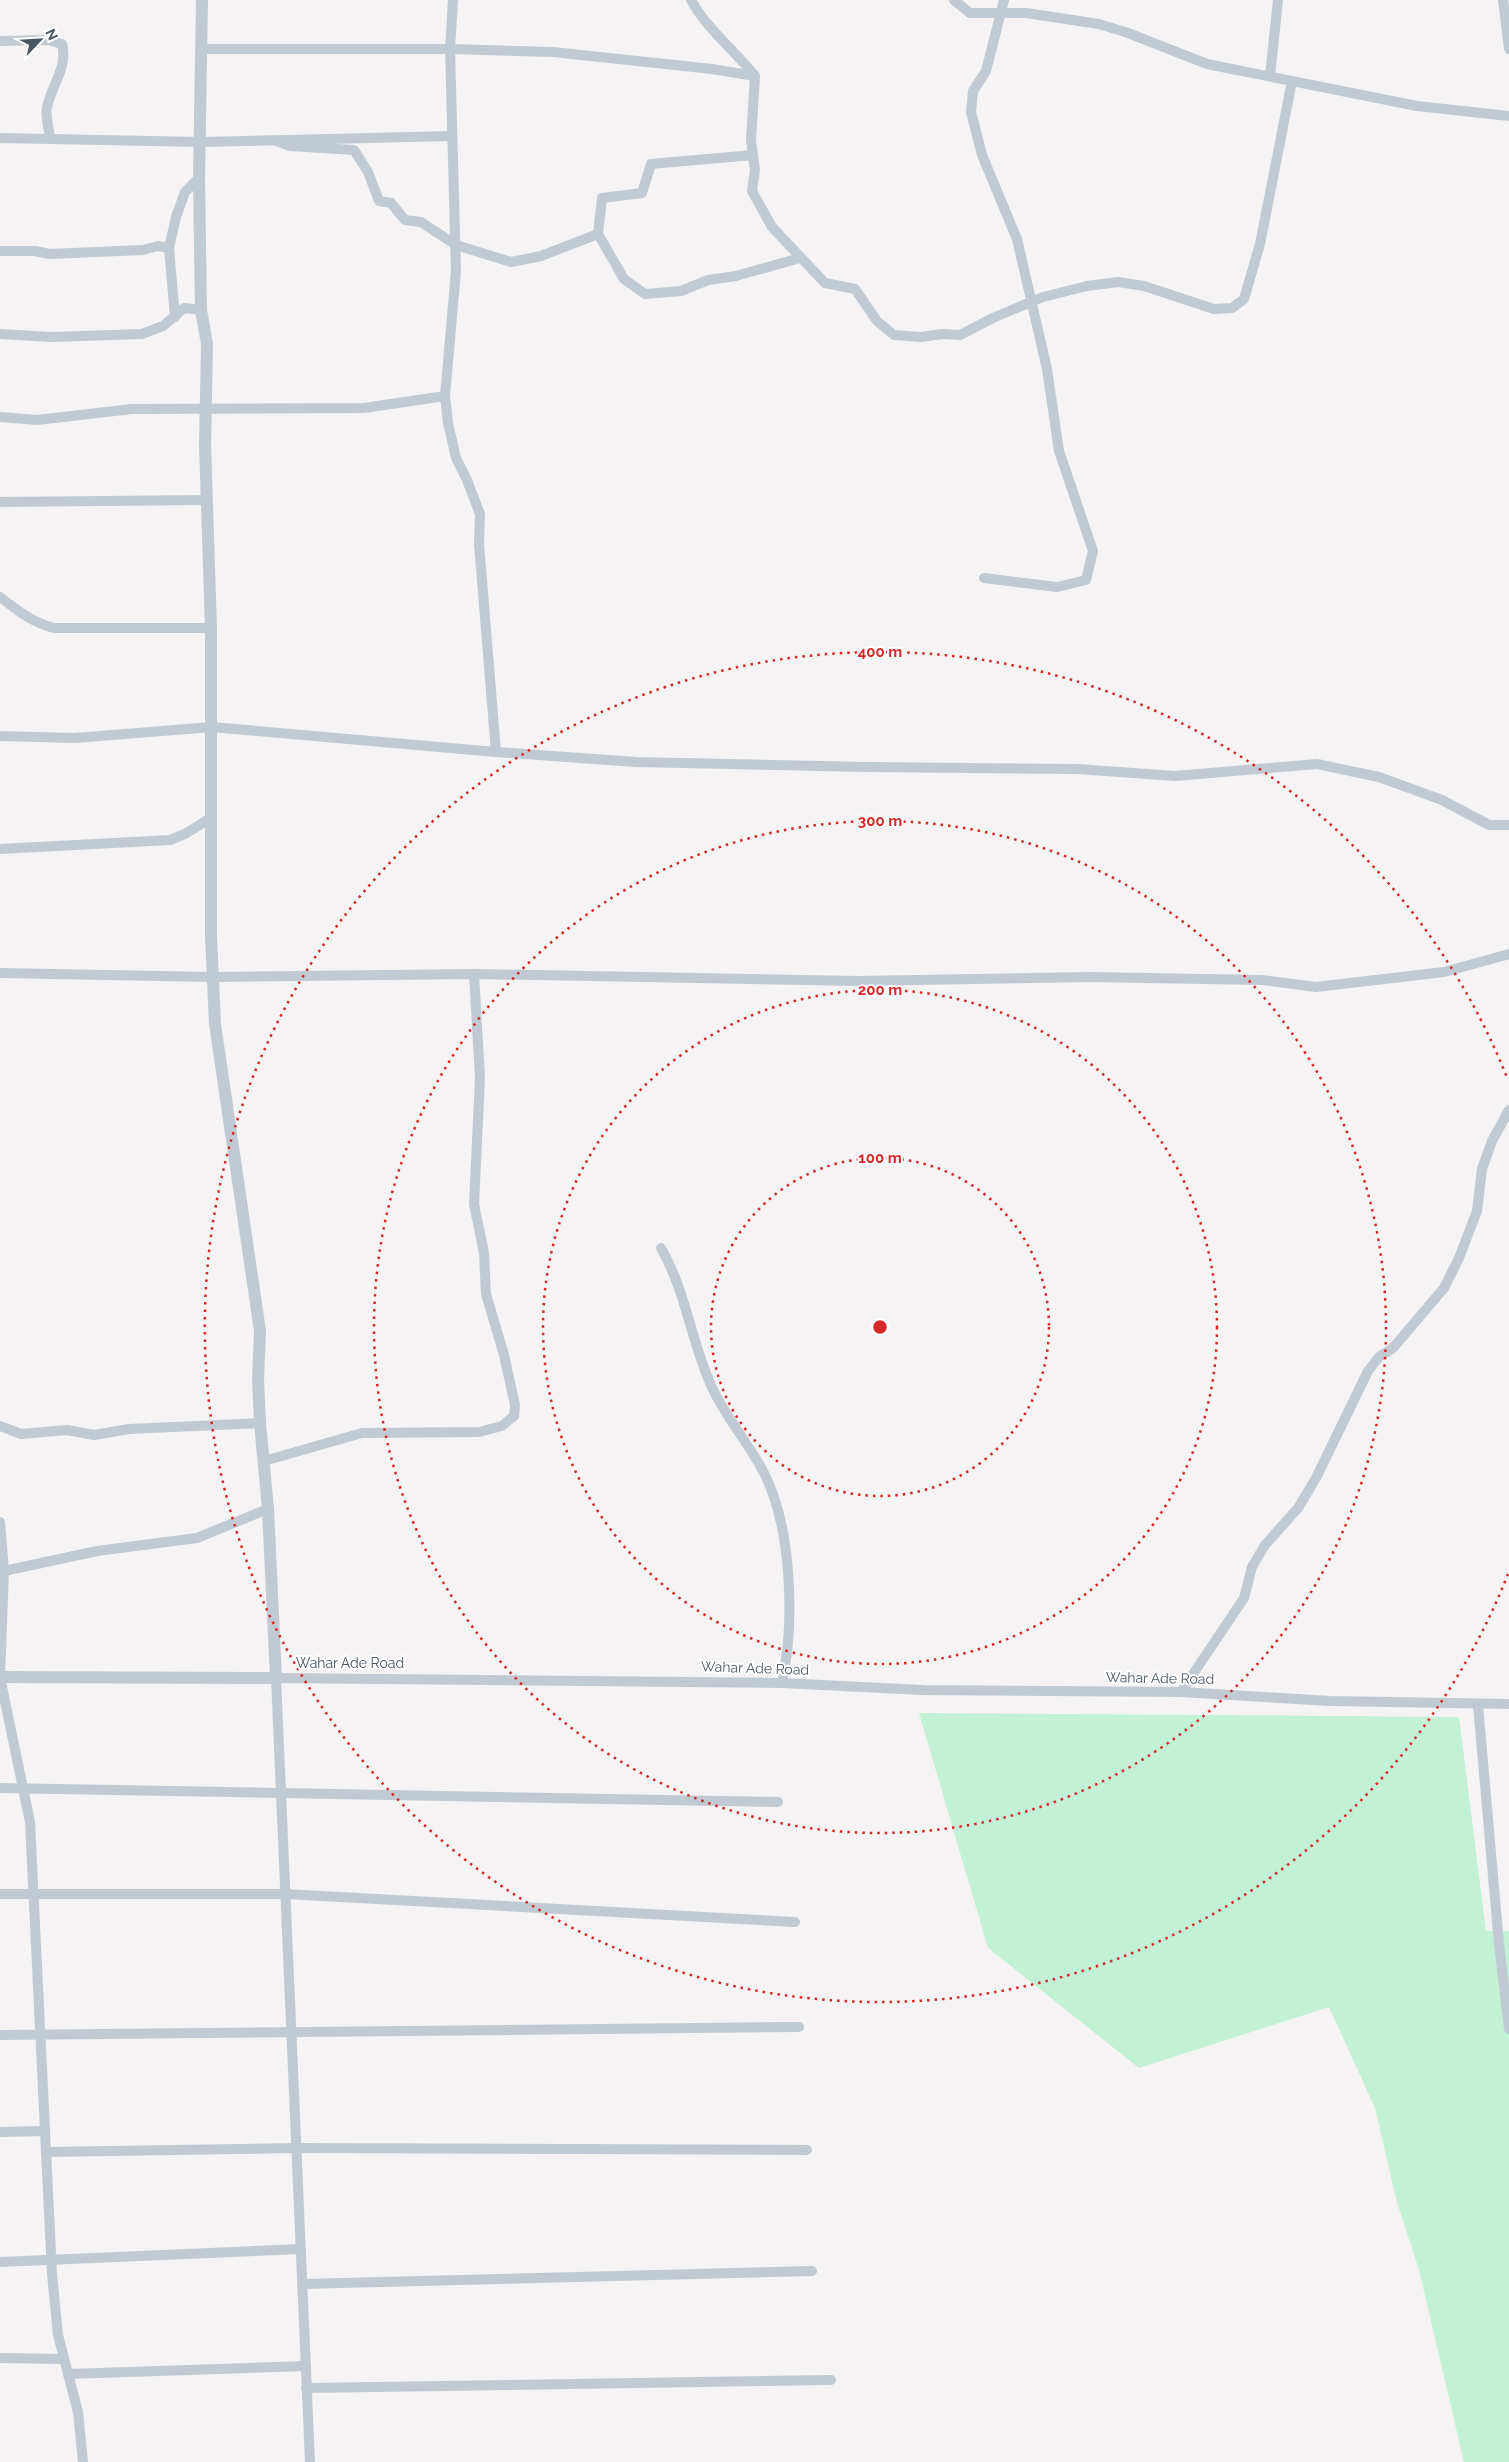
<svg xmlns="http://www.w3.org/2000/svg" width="1509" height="2462" font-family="Raleway,sans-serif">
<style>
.green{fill:#c3f1d5}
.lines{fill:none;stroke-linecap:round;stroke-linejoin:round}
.minor{stroke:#c1cad2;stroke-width:10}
.tertiary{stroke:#c1cad2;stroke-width:12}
.ring{fill:none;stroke:#d62828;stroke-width:2.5;stroke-dasharray:2.5 5}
.labels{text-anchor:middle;stroke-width:4;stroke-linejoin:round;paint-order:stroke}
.street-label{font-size:14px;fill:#4a5661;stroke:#fff}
.centre{fill:#d62828;stroke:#fff;stroke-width:2.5}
.ring-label{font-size:15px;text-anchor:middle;font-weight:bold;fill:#d62828;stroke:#fff;stroke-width:4;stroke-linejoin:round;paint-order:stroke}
</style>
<rect width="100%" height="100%" fill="#f5f3f3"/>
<polygon class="green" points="919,1713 1459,1717 1486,1931 1509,1931 1509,2462 1464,2462 1419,2270 1396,2199 1375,2108 1329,2007 1139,2068 988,1948"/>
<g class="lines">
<g class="minor">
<polyline points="453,0 450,49 456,271 445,396 448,423 456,458 467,480 480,514 479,544 496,752"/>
<path d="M691 0C707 29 734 50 755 76L751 140 755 170 752 191 772 227 825 283 855 289 877 321 894 335 921 337 942 334 960 335 995 317 1043 297 1087 286 1118 282 1144 286 1214 309 1232 308 1244 299 1260 244 1292 81"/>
<polyline points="954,0 970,13 1026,13 1099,24 1128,33 1207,64 1417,106 1509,116"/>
<polyline points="1503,0 1509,49"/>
<path d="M0 41 48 40 62 44C68 68 52 84 47 107 45 116 49 129 50 138"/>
<polyline points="201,49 450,49 553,52 712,69 755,76"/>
<polyline points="1270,76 1278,0"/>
<polyline points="0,138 201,142 452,136"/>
<polyline points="274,140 290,146 354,150 368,172 379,201 391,203 405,220 421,222 456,245 511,262 541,256 598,234 602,198 642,193 651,164 753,155"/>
<polyline points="598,234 624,279 645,294 681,291 708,280 736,276 800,258"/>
<polyline points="169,248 175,317"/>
<polyline points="0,251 35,251 49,254 143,250 158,246 169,248 176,217 185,192 199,178"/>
<polyline points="0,334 52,337 142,334 163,326 184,308 201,310"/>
<polyline points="0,417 37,420 132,409 364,408 445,396"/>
<polyline points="0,502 206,500"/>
<polyline points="984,578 1057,587 1086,580 1093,551 1059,451 1047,369 1017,239 982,155 971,112 973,91 986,71 1004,0"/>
<path d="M0 597C18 611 32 622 54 628H211"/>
<polyline points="0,736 75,738 212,727 496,752 636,762 867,767 1077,769 1175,776 1317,764 1379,777 1442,800 1489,825 1509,825"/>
<polyline points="0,849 170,840 185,834 209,819"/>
<polyline points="0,973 212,977 474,974 858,981 1090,977 1262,980 1316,987 1444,972 1509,954"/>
<path d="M661 1248C686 1292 690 1337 710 1383 723 1414 747 1441 763 1471 792 1526 795 1622 782 1683"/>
<polyline points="0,1426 21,1434 67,1430 94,1435 129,1429 260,1423"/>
<polyline points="264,1461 362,1433 479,1432 502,1426 514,1416 515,1405 504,1355 486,1294 484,1253 474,1204 480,1078 474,974"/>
<polyline points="0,1522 4,1571 0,1677 30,1822 52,2274 58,2335 78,2412 83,2462"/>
<polyline points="4,1571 97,1551 197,1538 268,1509"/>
<polyline points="1181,1692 1244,1598 1252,1567 1265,1545 1298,1508 1316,1478 1368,1371 1379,1357 1393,1348 1444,1288 1459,1258 1477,1211 1482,1169 1492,1141 1509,1110"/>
<polyline points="1478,1705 1499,1944 1509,2029"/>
<polyline points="0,1788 778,1802"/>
<polyline points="0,1894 285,1894 795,1922"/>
<polyline points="0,2035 799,2027"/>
<polyline points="0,2132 45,2131"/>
<polyline points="46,2152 296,2148 807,2150"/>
<polyline points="0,2262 300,2249"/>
<polyline points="302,2284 812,2271"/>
<polyline points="0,2358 64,2359"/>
<polyline points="68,2374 306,2366"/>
<polyline points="306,2388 831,2380"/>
<polyline points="310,2462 276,1678 782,1683 923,1690 1181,1692 1330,1701 1509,1704"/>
</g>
<polyline class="tertiary" points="0,1677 276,1678 268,1509 260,1423 258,1379 260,1331 215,1024 211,937 211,628 205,444 207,344 201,310 199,178 202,0"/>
</g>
<g class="ring">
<circle cx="880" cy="1327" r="169"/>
<circle cx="880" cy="1327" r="337"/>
<circle cx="880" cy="1327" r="506"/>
<path d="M1508 1574A675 675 0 1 1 1508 1080"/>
</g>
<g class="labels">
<g class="street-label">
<text x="350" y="1668">Wahar Ade Road</text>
<text transform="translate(755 1668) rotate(2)" y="5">Wahar Ade Road</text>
<text transform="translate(1160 1678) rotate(1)" y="5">Wahar Ade Road</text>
</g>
</g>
<circle cx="880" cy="1327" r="8" class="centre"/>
<g class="ring-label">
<text x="880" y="657">400 m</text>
<text x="880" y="826">300 m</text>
<text x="880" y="995">200 m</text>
<text x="880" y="1163">100 m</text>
</g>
<g transform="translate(40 40) rotate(65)" stroke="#ffffff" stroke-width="4" paint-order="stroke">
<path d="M0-4L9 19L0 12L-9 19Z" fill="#4a5661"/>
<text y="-8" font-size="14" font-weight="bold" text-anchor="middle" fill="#4a5661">N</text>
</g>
</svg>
